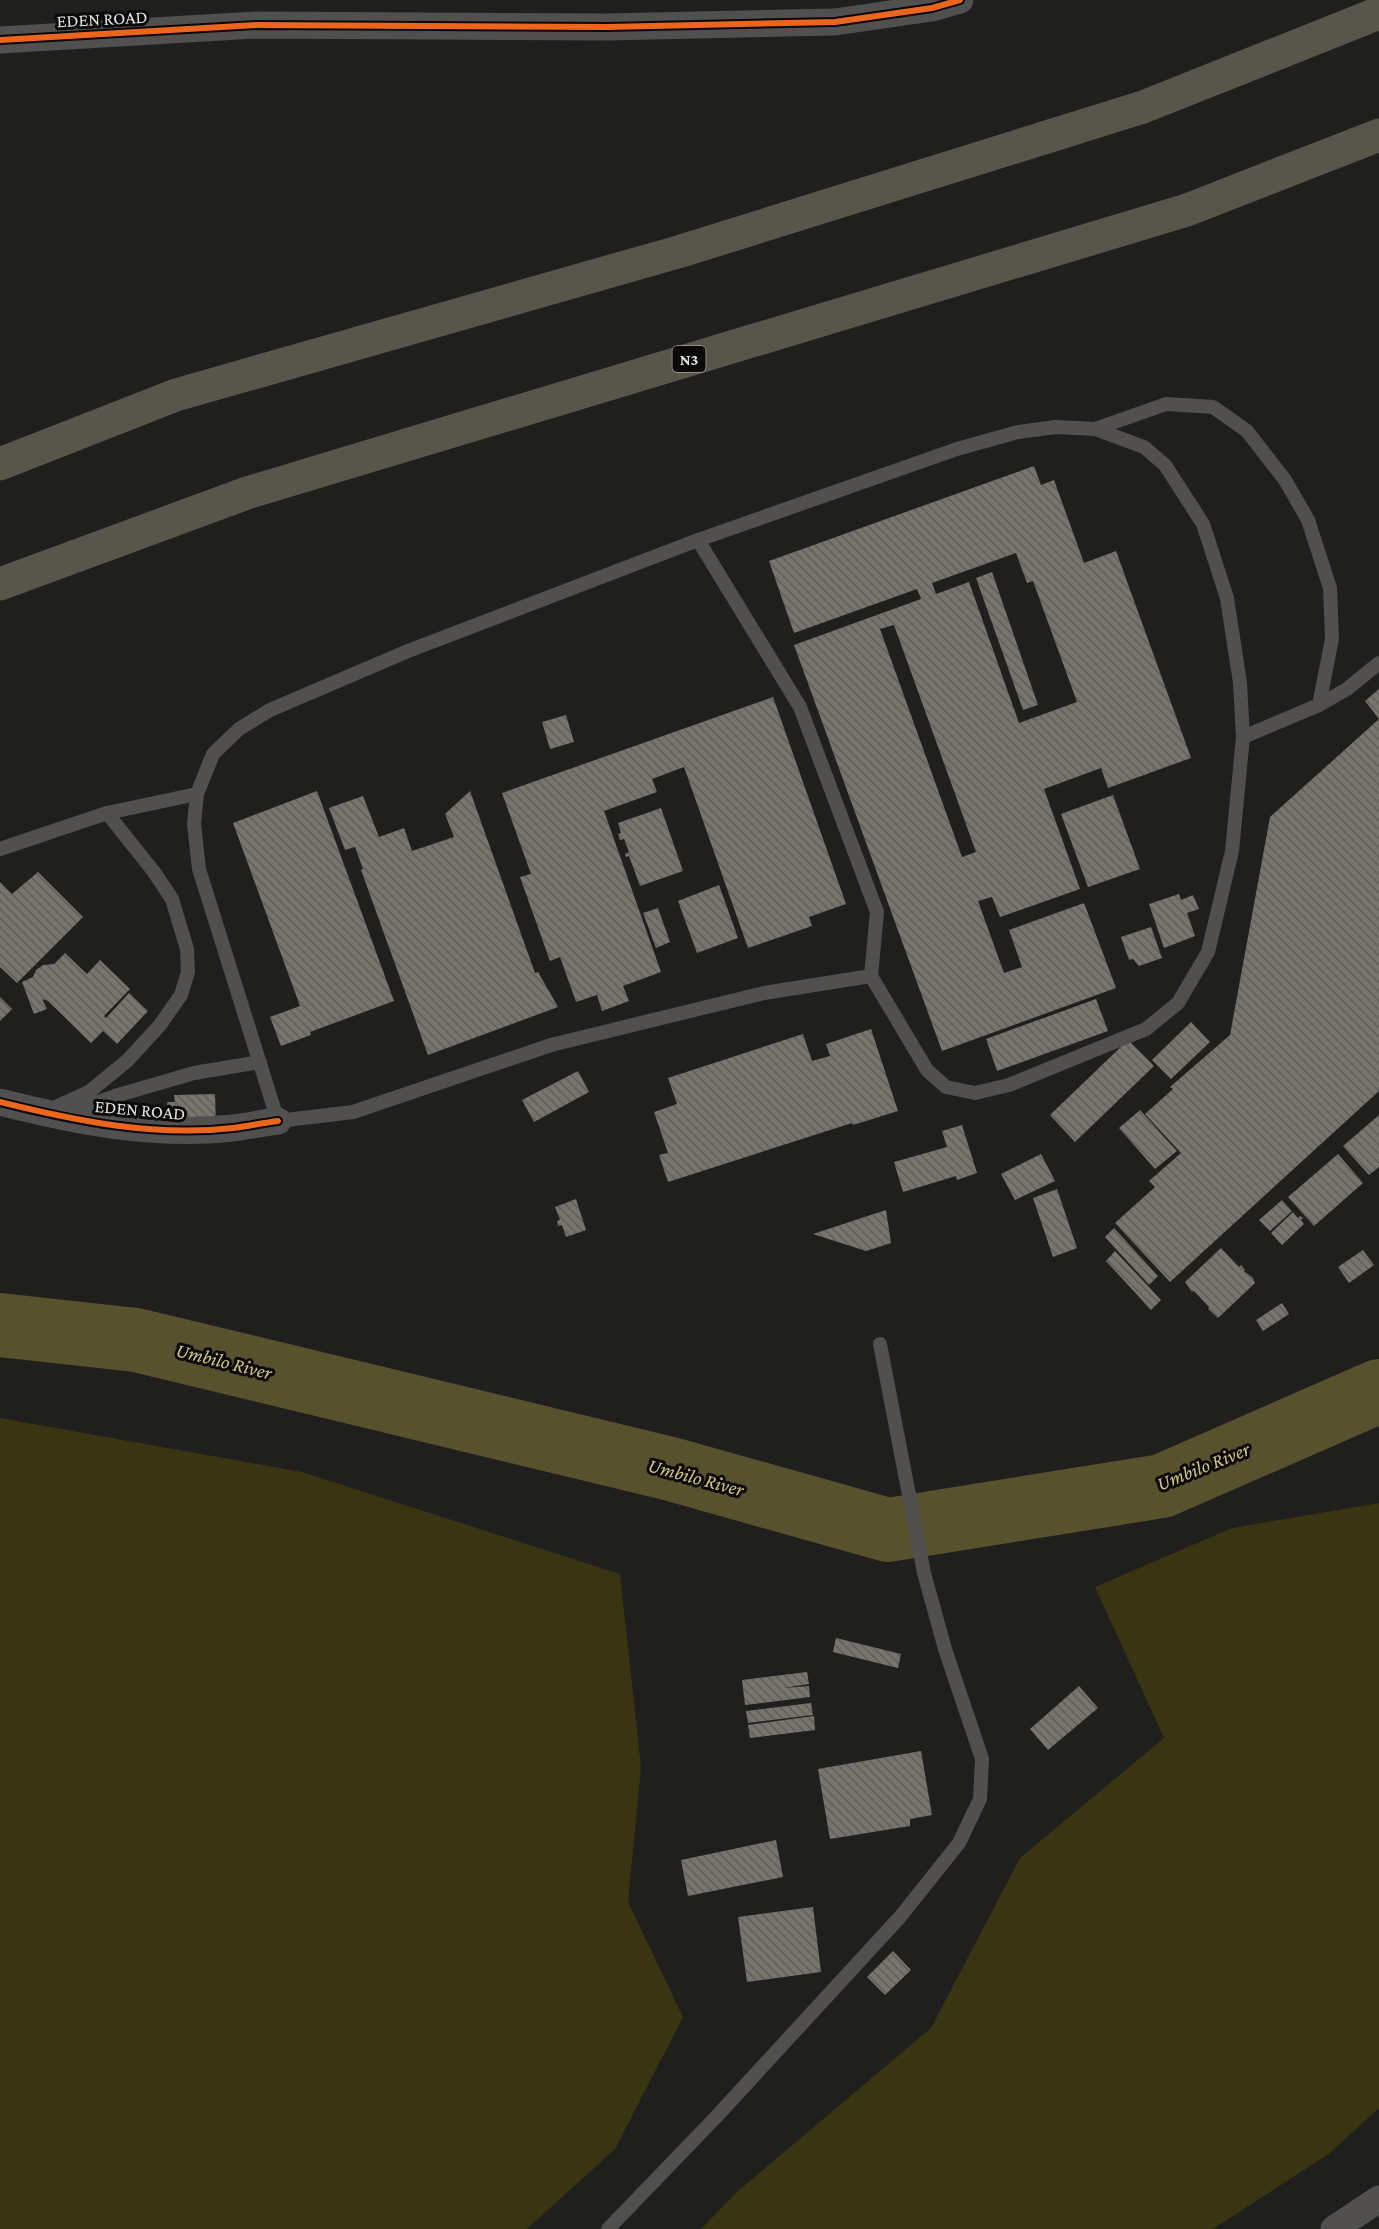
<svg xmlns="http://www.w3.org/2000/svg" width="1379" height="2229" font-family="'Crimson Pro',serif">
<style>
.grass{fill:#393411}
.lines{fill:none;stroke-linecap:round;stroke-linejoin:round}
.river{stroke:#57522d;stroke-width:64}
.building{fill:url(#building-back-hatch);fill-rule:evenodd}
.lane{stroke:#51504f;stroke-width:14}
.street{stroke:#51504f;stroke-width:27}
.highway{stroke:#58564b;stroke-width:33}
.cycleway-casing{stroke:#0a0908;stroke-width:10}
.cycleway{stroke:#eb651d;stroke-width:6}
.labels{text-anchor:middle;stroke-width:6;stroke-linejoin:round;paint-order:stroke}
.shield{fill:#0a0908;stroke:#a1a19f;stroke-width:1.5}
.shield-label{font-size:16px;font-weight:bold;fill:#e2e2e0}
.street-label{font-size:18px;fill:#e2e2e0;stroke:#0a0908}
.water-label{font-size:20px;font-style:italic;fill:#d0c682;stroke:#0a0908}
</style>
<defs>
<pattern id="building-back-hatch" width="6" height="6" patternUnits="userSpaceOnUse" patternTransform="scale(1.5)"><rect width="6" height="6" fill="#76746c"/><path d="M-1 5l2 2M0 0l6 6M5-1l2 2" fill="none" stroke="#605e5a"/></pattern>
</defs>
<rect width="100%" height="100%" fill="#1f1f1e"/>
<g class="grass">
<polygon points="0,1418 302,1472 620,1574 641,1767 628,1902 683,2017 615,2149 527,2229 0,2229"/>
<polygon points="1379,1503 1379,2108 1330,2153 1213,2229 701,2229 738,2191 931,2028 1020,1858 1164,1738 1095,1587 1232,1528"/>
</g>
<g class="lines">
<polyline class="river" points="0,1325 136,1340 671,1469 888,1530 1162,1486 1379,1391"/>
</g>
<g class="building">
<path d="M1034 466 1041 485 1054 480 1084 563 1116 551 1191 758 1108 788 1101 768 1044 789 1080 889 1000 917 992 897 978 901 1004 973 1022 967 1009 930 1084 903 1116 988 942 1051 794 645 921 599 917 589 794 633 769 561ZM1016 553 1027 583 1033 581 1077 702 1019 723 969 582 936 594 932 583ZM894 625 976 852 962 857 880 629Z"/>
<polygon points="992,572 1038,705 1023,710 976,578"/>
<polygon points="1379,689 1379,1091 1170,1282 1115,1223 1155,1187 1149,1181 1181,1153 1145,1114 1173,1089 1170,1087 1230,1035 1270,817 1379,719 1365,701"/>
<polygon points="773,697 846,904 809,917 812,926 748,948 684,767 652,779 657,792 604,811 661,972 623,986 629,1001 602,1011 597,995 576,1002 560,957 550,961 520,877 531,874 502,793"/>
<polygon points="566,715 574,742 550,749 542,722"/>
<polygon points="317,791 394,1001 310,1032 311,1035 281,1046 270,1017 300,1006 233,823"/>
<polygon points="470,791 535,973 538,972 558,1007 428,1055 361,870 363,869 355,847 345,850 329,808 363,796 379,837 404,828 412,851 454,837 445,814"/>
<polygon points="1113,795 1140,869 1088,887 1061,814"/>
<polygon points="661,808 683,871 640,886 629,856 626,857 625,854 629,852 624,839 620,840 618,834 621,833 618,823"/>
<polygon points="38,872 83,917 17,983 0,967 0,882 12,894"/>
<polygon points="719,885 738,938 697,953 678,901"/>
<polygon points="1179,894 1181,900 1193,895 1199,909 1187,913 1195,936 1164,948 1149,904"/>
<polygon points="658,908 670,942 656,948 643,913"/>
<polygon points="1151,927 1162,958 1139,966 1133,959 1129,960 1121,937"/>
<polygon points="65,953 87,974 100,960 130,989 104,1016 106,1018 129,993 148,1011 117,1044 103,1031 91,1043 48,1001 42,999 47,1009 34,1014 22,982 33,977 36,970 43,965 54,964"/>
<polygon points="0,997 12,1009 0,1021"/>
<polygon points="1096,999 1108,1031 997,1071 986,1039"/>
<polygon points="1191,1022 1210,1042 1171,1079 1152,1060"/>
<polygon points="871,1029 898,1111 853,1125 852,1123 668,1182 659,1155 668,1153 654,1112 677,1104 668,1078 803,1034 812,1061 830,1056 826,1044"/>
<polygon points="1128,1040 1154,1066 1075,1142 1050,1115"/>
<polygon points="578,1071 589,1092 534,1122 522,1100"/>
<polygon points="215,1094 216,1125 168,1118 167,1102 175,1102 174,1095"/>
<polygon points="1140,1110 1177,1151 1155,1169 1119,1128"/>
<polygon points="1379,1115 1379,1167 1369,1175 1343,1146"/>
<polygon points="962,1125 977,1173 957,1180 956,1176 903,1192 894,1162 947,1147 942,1131"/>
<polygon points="1041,1154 1055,1181 1015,1200 1001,1174"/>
<polygon points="1338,1154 1363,1183 1314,1226 1288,1197"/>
<polygon points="1057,1189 1077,1248 1053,1257 1033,1198"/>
<polygon points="576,1199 586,1230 566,1237 562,1225 558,1226 557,1221 560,1220 555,1207"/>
<polygon points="1282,1200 1292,1211 1270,1231 1259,1220"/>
<polygon points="886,1210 891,1243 866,1251 813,1234"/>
<polygon points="1293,1212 1298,1218 1300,1216 1303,1218 1301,1220 1304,1224 1282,1245 1271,1233"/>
<polygon points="1114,1228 1158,1276 1149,1285 1105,1237"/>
<polygon points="1221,1248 1239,1267 1241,1265 1245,1270 1244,1271 1253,1278 1255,1283 1218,1318 1208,1309 1209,1307 1194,1291 1192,1292 1185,1282"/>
<polygon points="1363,1250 1374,1265 1349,1283 1338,1267"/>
<polygon points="1115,1251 1161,1300 1151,1310 1106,1261"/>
<polygon points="1282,1303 1289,1314 1263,1331 1256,1320"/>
<polygon points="836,1638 901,1654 898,1668 833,1652"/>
<polygon points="807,1672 809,1684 783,1688 809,1686 810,1697 745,1705 742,1680"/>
<polygon points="1079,1686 1098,1708 1048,1750 1030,1729"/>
<polygon points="811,1703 813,1715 748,1723 746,1711"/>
<polygon points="814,1716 815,1730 750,1738 748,1725"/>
<polygon points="921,1751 932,1815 910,1819 910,1826 830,1839 818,1769"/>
<polygon points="776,1840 783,1877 688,1896 681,1860"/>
<polygon points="813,1907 821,1972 747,1982 738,1917"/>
<polygon points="893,1951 911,1970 885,1995 867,1977"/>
</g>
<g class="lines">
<g class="lane">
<polygon points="1056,427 1095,429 1144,447 1165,465 1203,524 1227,598 1240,683 1243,737 1232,851 1208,952 1178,1003 1146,1029 1009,1085 975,1093 946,1087 927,1070 871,976 764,993 551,1045 353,1112 278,1121 199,869 194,824 197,794 213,754 239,729 270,710 408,651 698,540 957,449 1018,432"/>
<polyline points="1095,429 1166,404 1213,407 1247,431 1285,480 1308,520 1330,588 1332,639 1319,705"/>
<polyline points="698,540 800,707 877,912 871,976"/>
<polyline points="1243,737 1319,705 1347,689 1379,663"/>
<polyline points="0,849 107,813 197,794"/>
<polyline points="47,1111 89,1092 128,1060 160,1025 181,995 188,972 187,949 172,899 154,872 107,813"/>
<polyline points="67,1113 115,1096 194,1073 260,1062"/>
<polyline points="608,2229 716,2117 900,1917 959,1843 980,1799 982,1759 945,1649 924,1573 880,1344"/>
</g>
<g class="street">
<polyline points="0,40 256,25 607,27 835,22 932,8 960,0"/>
<path d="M0 1102C76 1121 154 1137 233 1128 248 1126 263 1123 278 1121"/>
<polyline points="1334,2229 1379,2199"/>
</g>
<g class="highway">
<polyline points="0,464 176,395 678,252 1143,107 1379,13"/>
<polyline points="0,584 247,493 1187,210 1379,135"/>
</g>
<defs>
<g id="cycleway">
<polyline points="0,40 256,25 607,27 835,22 932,8 960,0"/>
<path d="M0 1102C76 1121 154 1137 233 1128 248 1126 263 1123 278 1121"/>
</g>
</defs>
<use href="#cycleway" class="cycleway-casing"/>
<use href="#cycleway" class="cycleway"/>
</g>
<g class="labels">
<rect class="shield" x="672.5" y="346" width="33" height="26" rx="4.5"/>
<g class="shield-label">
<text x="689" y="365">N3</text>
</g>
<g class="street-label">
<text transform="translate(102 19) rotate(-3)" y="6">EDEN ROAD</text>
<text transform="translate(140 1110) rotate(5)" y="6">EDEN ROAD</text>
</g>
<g class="water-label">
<text transform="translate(224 1361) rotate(14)" y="7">Umbilo River</text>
<text transform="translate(1203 1466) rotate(-22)" y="7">Umbilo River</text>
<text transform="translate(696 1477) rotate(15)" y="7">Umbilo River</text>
</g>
</g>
</svg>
